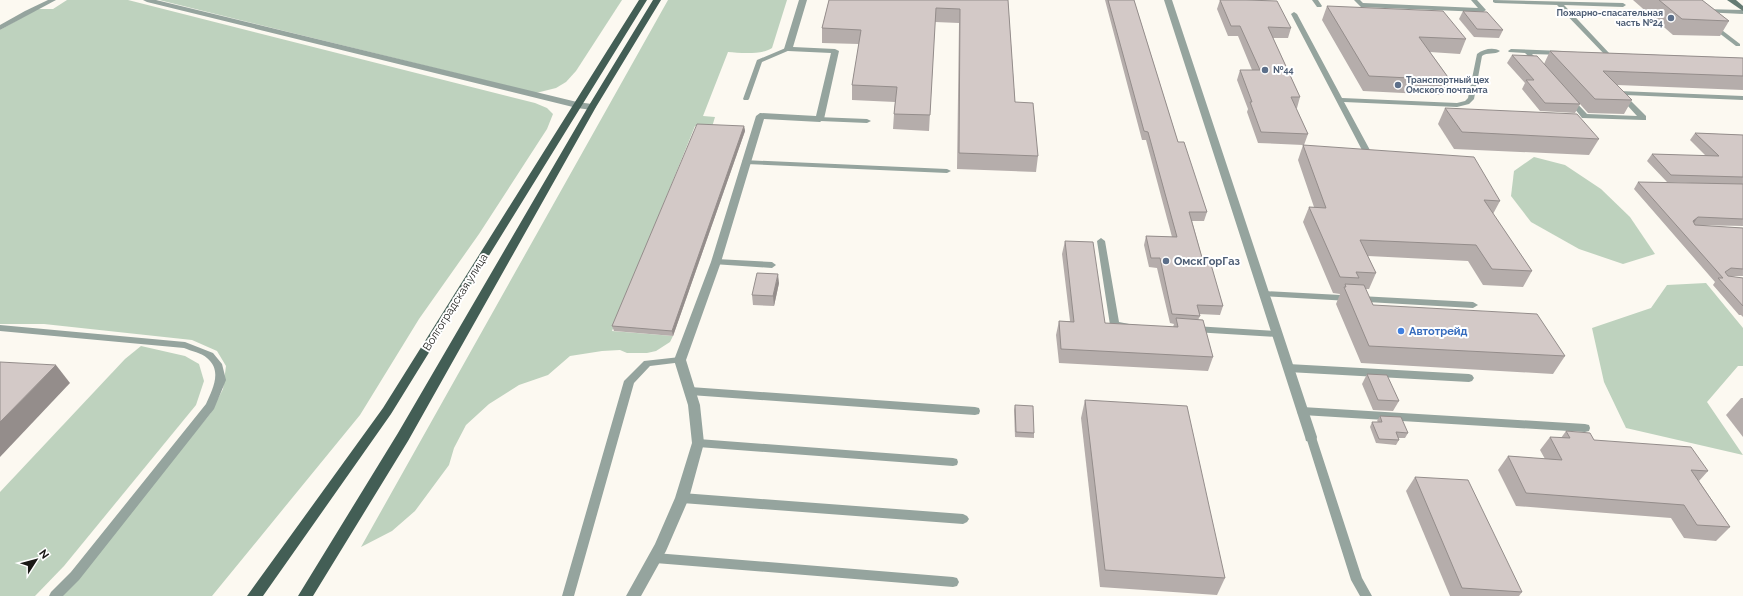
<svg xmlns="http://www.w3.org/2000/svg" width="1743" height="596" font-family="Raleway,sans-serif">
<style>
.green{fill:#bed2be}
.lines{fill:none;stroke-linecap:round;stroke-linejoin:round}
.service{fill:#95a49e;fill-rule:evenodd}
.minor{fill:#95a49e;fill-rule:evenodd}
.secondary{fill:#657b73;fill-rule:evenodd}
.primary{fill:#435e55;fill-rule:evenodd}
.wall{fill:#b5adab}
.shaded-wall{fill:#948d8b}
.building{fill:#d3c9c7;stroke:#948d8b}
.service-dot{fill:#5c6f8a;stroke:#fff;stroke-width:1.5}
.shop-dot{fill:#3f7fe0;stroke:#fff;stroke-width:1.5}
.labels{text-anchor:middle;stroke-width:4;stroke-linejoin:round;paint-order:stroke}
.far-service-label{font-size:9px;font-weight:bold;fill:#4e5e75;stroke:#fff;text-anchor:start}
.service-label{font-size:11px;font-weight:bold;fill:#4e5e75;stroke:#fff;text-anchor:start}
.street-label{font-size:11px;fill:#191815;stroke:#fff}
.shop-label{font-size:11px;font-weight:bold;fill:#366cbe;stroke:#fff;text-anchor:start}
</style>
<rect width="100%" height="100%" fill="#fcf9f1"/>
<g class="green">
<polygon points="67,0 128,0 535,103 547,108 553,114 547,129 479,234 419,319 360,415 212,596 59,596 210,414 223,389 226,366 217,351 192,340 44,324 0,324 0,30 37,9 53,9"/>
<polygon points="159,0 622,0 576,71 566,82 556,88 536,93"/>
<path d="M668 0H787L772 48C762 55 740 53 728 52L703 116 715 117 712 127 695 126 612 331 673 336 670 342 656 351 647 353H627L620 350 602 351 570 356 548 375 519 385 489 404 466 425 454 448 449 465 415 511 392 531 361 547Z"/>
<polygon points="1534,157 1565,165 1601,189 1630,217 1655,254 1623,264 1579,249 1531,222 1511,196 1514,171"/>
<polygon points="1706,283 1743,328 1743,366 1738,366 1707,402 1743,455 1626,428 1604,382 1592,328 1651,308 1667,285"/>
<polygon points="141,346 185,356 199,364 204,381 196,405 64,566 35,596 0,596 0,492 125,359"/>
</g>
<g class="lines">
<g class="service">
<polygon points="48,0 56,0 0,30 0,25 25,11"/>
<polygon points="1312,0 1318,0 1322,6 1321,7 1317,7"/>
<polygon points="1354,0 1360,0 1363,3 1478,8 1471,0 1477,0 1486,10 1483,12 1361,7"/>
<polygon points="1493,0 1623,3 1626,5 1623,7 1564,5 1610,54 1610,56 1606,56 1557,5 1495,3 1493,2"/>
<polygon points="1704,9 1743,10 1743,14 1702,12 1702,10"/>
<path d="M1294 12 1297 14 1342 98 1457 103 1465 101 1468 98 1477 54C1483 49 1494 47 1500 51 1495 55 1487 52 1482 56L1474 99 1469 104 1457 107 1344 102 1371 152 1367 154 1363 152 1291 14Z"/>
<polygon points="1710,24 1714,24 1740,44 1740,46 1736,46 1710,26"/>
<polygon points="788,47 790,48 790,50 762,62 749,99 748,100 744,100 743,99 757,60"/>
<polygon points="1511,49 1562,51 1565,53 1562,55 1532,54 1542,64 1539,66 1525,53 1509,52 1508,51"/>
<polygon points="1619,91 1743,96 1743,100 1625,95 1646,116 1646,120 1643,120 1582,118 1567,99 1570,97 1572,98 1587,114 1637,116 1617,94 1617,92"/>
<polygon points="817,117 867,119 871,121 867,123 820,121 817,121"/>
<polygon points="743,160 947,169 951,171 947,173 746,164 742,162"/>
<polygon points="1101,238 1105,241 1119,322 1129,324 1131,326 1129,328 1115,328 1110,325 1097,241"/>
<polygon points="716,259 772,262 776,265 772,268 713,264 712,262"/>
<polygon points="1264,291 1473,302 1478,305 1473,308 1261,296 1260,294 1261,292"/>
<path d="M0 325 185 342 213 353 222 364 226 380 214 409 79 580 63 596H49L51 592 71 572 206 404C212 390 223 371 207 358 202 353 191 351 184 348L0 331Z"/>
<polygon points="1194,326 1277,331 1282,334 1277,337 1194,332 1189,329"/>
<polygon points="680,357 683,358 685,360 683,362 650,366 634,383 574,596 562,596 624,381 644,361"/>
<polygon points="1288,364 1469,374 1472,375 1474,378 1472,381 1469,382 1288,372 1285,370 1283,368 1285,366"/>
<polygon points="690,387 975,407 979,408 980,411 979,414 975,415 690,395 686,394 685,391 686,388"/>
<polygon points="1302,407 1585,424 1589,425 1590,428 1589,431 1585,432 1302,415 1298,414 1297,411 1298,408"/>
<polygon points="1311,433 1315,434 1316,437 1362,578 1372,596 1360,596 1351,580 1306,437 1307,434"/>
<polygon points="698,439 953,458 957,459 958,462 957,465 953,466 698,447 694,446 693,443 694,440"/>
<polygon points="682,493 963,514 967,516 969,519 967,522 963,524 682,503 678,501 676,498 678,495"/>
<polygon points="655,553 953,577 957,578 959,582 957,586 953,587 655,563 651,562 649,558 651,554"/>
</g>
<g class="minor">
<polygon points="143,0 156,0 577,102 592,104 596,107 592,110 577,108 147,2"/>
<polygon points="799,0 807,0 793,47 835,49 839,51 824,119 820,122 764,119 721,262 686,360 700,405 704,443 689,498 666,551 641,596 626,596 655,544 675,498 692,443 688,405 674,360 711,262 756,116 760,113 816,116 831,53 788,51 784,49"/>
<polygon points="1164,0 1172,0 1317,437 1316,441 1311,442 1306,441 1305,437"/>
</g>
<polygon class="secondary" points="1727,0 1736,0 1743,6 1743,11"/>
<g class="primary">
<polygon points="639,0 647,0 391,414 263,596 247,596 383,408"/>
<polygon points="653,0 661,0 596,107 408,441 313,596 298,596 398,433 588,107"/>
</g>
</g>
<g class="wall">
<polygon points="829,0 1008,0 1015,102 1038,156 1036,172 957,169 959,23 935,22 929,131 893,129 894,114 895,102 852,100 852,85 859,44 822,43 822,28"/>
<polygon points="1105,0 1134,0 1178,142 1207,212 1204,221 1192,221 1203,261 1223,306 1220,315 1199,314 1200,316 1198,320 1213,357 1208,371 1059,363 1056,335 1059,321 1070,321 1062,254 1065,241 1105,323 1173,327 1174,324 1170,323 1157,268 1149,267 1144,245 1146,236 1172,237 1146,140 1142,140"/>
<polygon points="1220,0 1246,0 1291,28 1288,38 1273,38 1300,97 1297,108 1296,108 1308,134 1304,145 1500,201 1493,214 1532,271 1523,287 1483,285 1468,261 1368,256 1376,273 1369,289 1365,289 1373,305 1565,356 1553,374 1361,363 1336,304 1340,294 1333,293 1303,222 1309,207 1314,207 1298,160 1303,145 1258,143 1247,112 1248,109 1237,80 1240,70 1252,70 1238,36 1228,36 1217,9"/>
<polygon points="1633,0 1702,0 1729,21 1720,36 1673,35"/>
<polygon points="1327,6 1466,39 1460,54 1430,52 1450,80 1443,95 1363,91 1322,20"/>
<polygon points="1463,11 1503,30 1499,38 1474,37 1459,19"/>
<polygon points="1550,51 1743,58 1743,90 1617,85 1632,100 1624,114 1588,113 1580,104 1575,113 1540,111 1522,89 1525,83 1507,63 1512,55 1544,64"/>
<polygon points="1445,108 1599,139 1589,155 1454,149 1438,124"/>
<polygon points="744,126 745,131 673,336 614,331 612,326"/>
<polygon points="1695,133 1743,135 1743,226 1695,225 1743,228 1743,276 1727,276 1728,276 1743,278 1743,317 1741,315 1739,315 1713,285 1715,282 1634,189 1638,182 1716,184 1667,182 1647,161 1652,154 1706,156 1690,140"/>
<polygon points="779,283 774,306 753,305 752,295"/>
<polygon points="1367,374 1399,401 1393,411 1373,410 1362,384"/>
<polygon points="1741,398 1743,398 1743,437 1726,415"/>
<polygon points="1085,400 1225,578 1217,595 1100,587 1081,418"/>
<polygon points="1015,405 1034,433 1034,438 1015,437 1014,410"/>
<polygon points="1380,416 1408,433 1405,438 1398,438 1399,440 1396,445 1376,443 1370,427 1372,422 1378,422 1377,421"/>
<polygon points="1566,431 1594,440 1708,471 1699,481 1730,527 1716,541 1684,538 1671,518 1516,506 1498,470 1508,456 1545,459 1540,450 1550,437 1561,438"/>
<polygon points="1415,477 1522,592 1519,596 1450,596 1406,491"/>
</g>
<g class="shaded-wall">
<polygon points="744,126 745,131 673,336 672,331"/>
<polygon points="1698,217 1693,224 1693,221"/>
<polygon points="778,274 779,283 774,306 773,296"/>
<polygon points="56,365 70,383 0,457 0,422"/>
</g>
<g class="building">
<polygon points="829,0 1008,0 1015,102 1033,103 1038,156 959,153 960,9 936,8 930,115 894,114 897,87 852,85 861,30 822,28"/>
<polygon points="1108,0 1134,0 1178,142 1184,142 1207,212 1189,212 1203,261 1210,261 1223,306 1197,305 1200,316 1172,314 1160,258 1151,258 1146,236 1177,237 1148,132 1144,131"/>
<polygon points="1220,0 1246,0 1277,1 1291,28 1268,27 1300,97 1291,97 1308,134 1261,132 1250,102 1252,102 1240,70 1260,70 1240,26 1231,26"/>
<polygon points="1659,0 1702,0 1729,21 1682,19"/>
<polygon points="1327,6 1443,11 1466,39 1419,37 1450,80 1369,76"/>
<polygon points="1463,11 1487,12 1503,30 1477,29"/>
<polygon points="1550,51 1743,58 1743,76 1603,71 1632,100 1595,99"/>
<polygon points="1512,55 1537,56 1580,104 1545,103 1526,80 1534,80"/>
<polygon points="1445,108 1577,114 1599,139 1462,132"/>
<polygon points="697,124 744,126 672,331 612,326"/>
<polygon points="1695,133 1743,135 1743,177 1671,175 1652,154 1719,156"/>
<polygon points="1303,145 1474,157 1500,201 1484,200 1532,271 1492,269 1476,245 1360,240 1376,273 1356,272 1359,278 1340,277 1309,207 1326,208"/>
<polygon points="1638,182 1743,184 1743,219 1698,217 1693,221 1695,225 1743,228 1743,269 1731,268 1725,272 1728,276 1743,278 1743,306 1718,278 1723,278"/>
<polygon points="1065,241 1093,242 1105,323 1178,327 1176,318 1203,320 1213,357 1061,349 1059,321 1074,322"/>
<polygon points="757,273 778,274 773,296 752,295"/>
<polygon points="1345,284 1364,285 1373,305 1537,314 1565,356 1369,346 1344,287 1346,287"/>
<polygon points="0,362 56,365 0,422"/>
<polygon points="1367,374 1387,375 1399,401 1378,400"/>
<polygon points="1085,400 1187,406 1225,578 1105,570"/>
<polygon points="1015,405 1033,406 1034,433 1016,432"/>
<polygon points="1380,416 1401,417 1408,433 1396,432 1399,440 1379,439 1372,422 1382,422"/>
<polygon points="1566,431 1590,433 1594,440 1691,447 1708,471 1691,470 1730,527 1697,525 1684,505 1526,493 1508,456 1562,460 1550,437 1570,438"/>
<polygon points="1415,477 1468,480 1522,592 1462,588"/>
</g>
<g class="service-dot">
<circle cx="1671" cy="18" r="4"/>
<circle cx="1265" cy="70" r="4"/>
<circle cx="1398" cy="85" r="4"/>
<circle cx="1166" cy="261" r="4"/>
</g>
<circle class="shop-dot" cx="1401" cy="331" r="4"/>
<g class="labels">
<g class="far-service-label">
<text x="1663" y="16" text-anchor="end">Пожарно-спасательная<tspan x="1663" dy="10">часть №24</tspan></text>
<text x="1273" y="73">№44</text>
<text x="1406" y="83">Транспортный цех<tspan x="1406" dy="10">Омского почтамта</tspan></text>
</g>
<g class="service-label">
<text x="1174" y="265">ОмскГорГаз</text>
</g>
<g class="street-label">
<text transform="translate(455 302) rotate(-58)" y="4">Волгоградская улица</text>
</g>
<g class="shop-label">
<text x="1409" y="335">Автотрейд</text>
</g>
</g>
<g transform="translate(36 560) rotate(54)" stroke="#ffffff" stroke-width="3" paint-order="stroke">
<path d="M0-3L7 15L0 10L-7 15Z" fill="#191815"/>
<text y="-6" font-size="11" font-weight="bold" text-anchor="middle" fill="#191815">N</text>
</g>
</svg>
